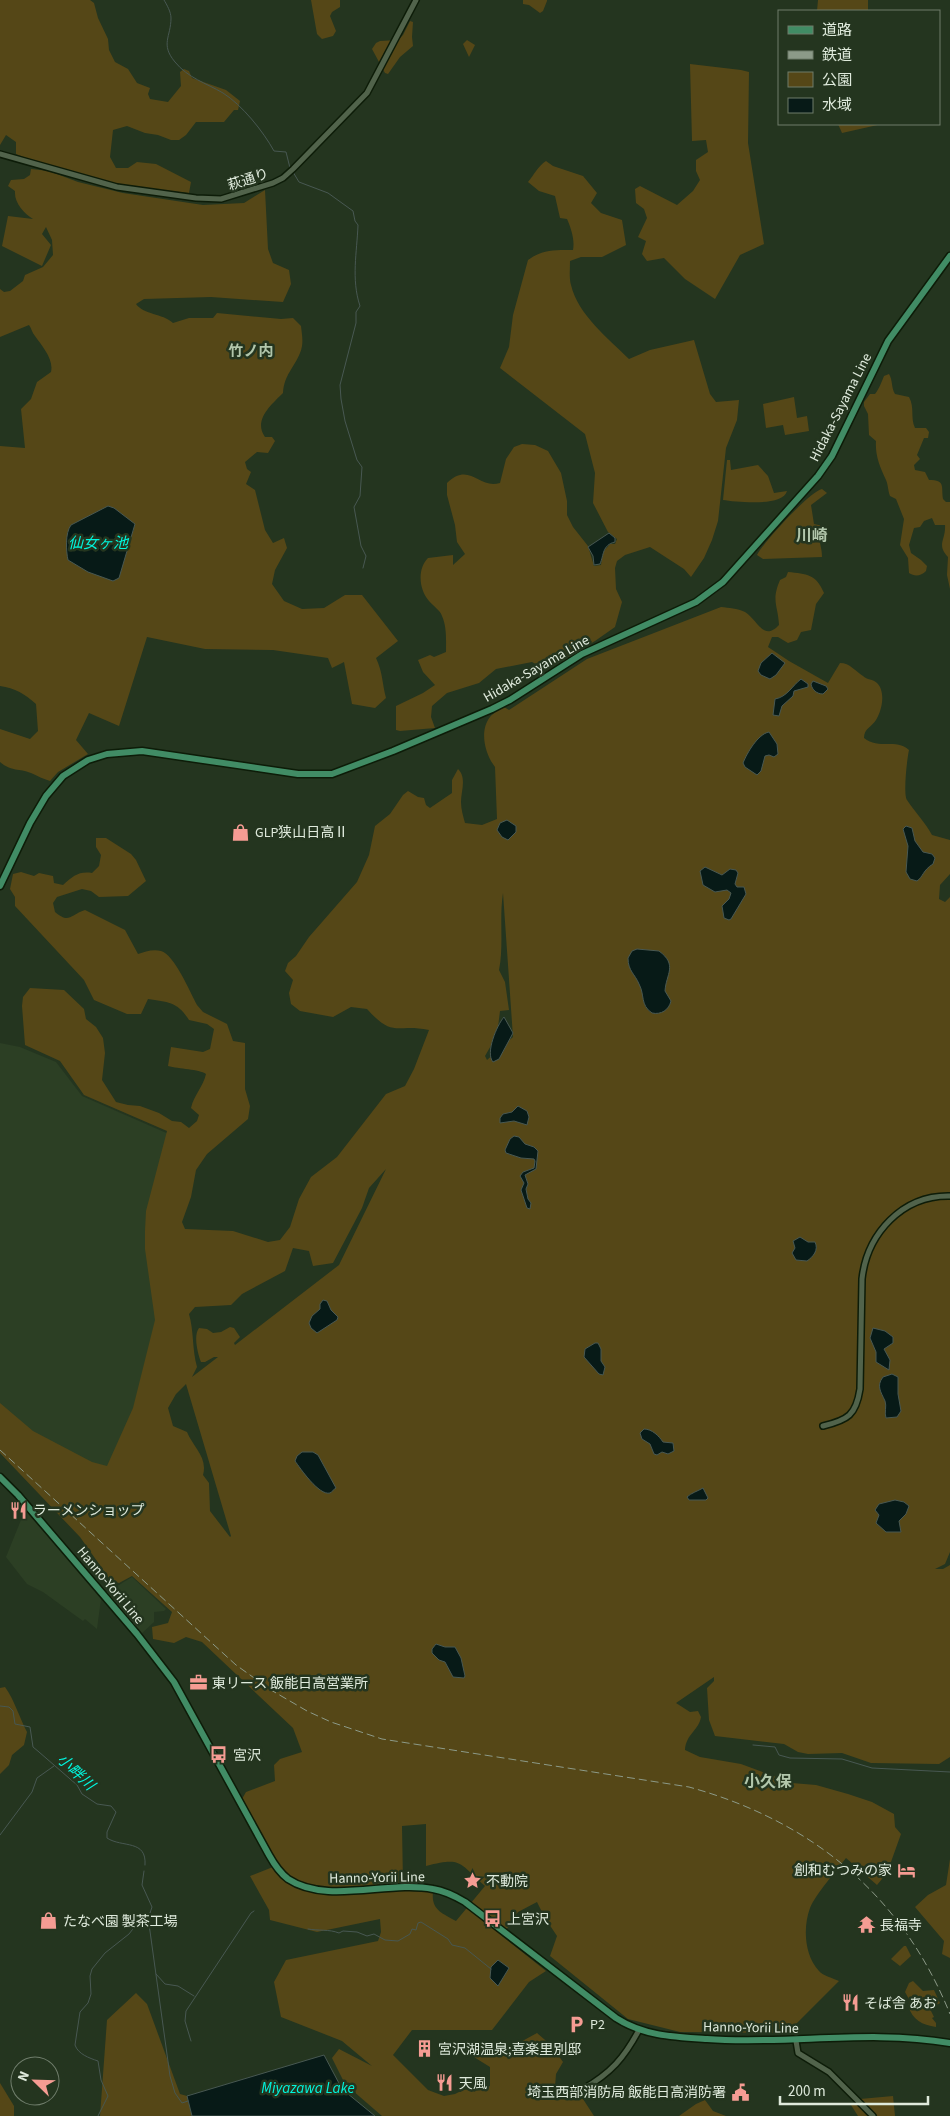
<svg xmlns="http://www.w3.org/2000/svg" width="950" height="2116" font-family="'Source Sans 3','Noto Sans JP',sans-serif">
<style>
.built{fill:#2c3f24}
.green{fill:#554717;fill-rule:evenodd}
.water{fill:#071a17;stroke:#485852}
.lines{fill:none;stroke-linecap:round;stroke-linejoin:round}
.stream{stroke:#485852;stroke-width:1}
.minor-casing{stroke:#0d1c08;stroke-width:8}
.major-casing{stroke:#0d1c08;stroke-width:9}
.minor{stroke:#51634b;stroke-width:5}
.major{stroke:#418c65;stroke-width:6}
.rail{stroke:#8c9a88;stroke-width:1;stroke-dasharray:8 4;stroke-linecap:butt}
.labels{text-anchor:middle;stroke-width:5;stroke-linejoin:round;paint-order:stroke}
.street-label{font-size:14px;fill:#dfeadc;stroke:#24351f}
.poi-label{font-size:14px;fill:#dfeadc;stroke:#24351f;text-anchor:start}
.neighbourhood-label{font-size:15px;font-weight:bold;fill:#b1c6ab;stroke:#24351f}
.water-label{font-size:15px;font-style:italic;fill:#00f7df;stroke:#24351f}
.quarter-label{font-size:16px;font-weight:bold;fill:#b1c6ab;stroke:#24351f}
</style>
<rect width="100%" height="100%" fill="#24351f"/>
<g class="built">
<polygon points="0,1043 20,1047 56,1062 82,1096 171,1135 160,1319 139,1411 107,1471 48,1451 0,1408"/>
<polygon points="25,1510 101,1599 97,1629 85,1619 83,1621 43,1592 27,1584 6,1557"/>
<polygon points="132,1577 166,1609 164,1611 154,1612 154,1622 141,1634 106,1593"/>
</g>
<g class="green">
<polygon points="0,0 90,0 94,3 98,18 108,39 109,50 115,62 128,69 137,83 150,88 148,94 150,99 168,102 181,86 180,72 184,69 189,71 192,78 226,90 240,101 238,110 234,110 224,122 196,122 186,135 179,140 171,140 158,135 145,133 127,126 113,130 110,157 116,168 128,168 137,162 156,164 191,182 189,193 128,187 26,158 16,154 16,142 6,135 0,145"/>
<polygon points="311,0 340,0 340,7 332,12 330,16 336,31 333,36 322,39 317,34"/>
<polygon points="523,0 547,0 547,1 543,11 540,13 529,5 523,4"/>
<polygon points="818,0 868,0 868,11 817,11"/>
<polygon points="410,21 413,22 412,37 413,46 400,57 388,74 385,73 372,49 376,43 380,41 398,40 403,35"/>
<polygon points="467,40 475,45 469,57 463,44"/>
<polygon points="690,64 741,70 749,72 748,143 764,244 740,255 715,299 685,279 664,258 647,261 642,254 646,241 638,237 647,218 644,209 636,203 635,189 640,186 677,205 693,191 700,180 696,171 696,160 708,152 706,140 692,141"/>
<polygon points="838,124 882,124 842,133"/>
<path d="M546 161 553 166 583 176 597 193 591 203 601 213 622 220 626 245 602 257H581L570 261C570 269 569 278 571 285 578 315 609 339 629 359L650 350 694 340 710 394 716 402 739 400 737 420 726 448 718 521 712 540 704 558 691 577 684 569 650 547 625 555 617 561 615 568 616 589 622 602 615 627 595 641 546 670 532 662 496 669 479 683 447 693 432 706 431 717 435 728 400 731 396 730V706L423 693 435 685 423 672 418 660 430 655 434 657 446 652C446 641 447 627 442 616 440 610 433 606 429 601 419 590 417 569 428 558L453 555V565L465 554 457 542 455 525 447 495V483C470 461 479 490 500 483L506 459 514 447 522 444 535 445 548 451 561 473 567 501V515L573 527 588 546 594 566 601 565 603 552 610 544H615L617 539 608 532 593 503 595 473 585 434 500 368 509 347 513 315 528 260C543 249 555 250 573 250 575 240 571 228 567 219L560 218 555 196 539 191 528 182C534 175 538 166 546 161Z"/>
<path d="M31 169 49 171 78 182 123 193 203 205 244 203 265 190 268 249 273 263 289 270 291 284 283 302 211 297 144 299 136 304C144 315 162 313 173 323L189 318H213L217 313 281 319 293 318 301 326C302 335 304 344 300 353 294 368 284 375 283 393 271 405 253 420 265 437H272L275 441 268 453 257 452 245 462 247 469 251 472 246 484 255 490 265 530 273 543 284 538 287 548 275 570 272 584 284 601 302 609 324 608 345 595H362L398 641 376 658C383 673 382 683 386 698L375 708 352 704 344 662 332 668 328 658 273 650 205 649 147 637 119 726 89 713 76 740 88 754 58 772 50 781C43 779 38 776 31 773 19 768 12 772 0 762V729L30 739 38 731 36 704C25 694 15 688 0 686V446L25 448 21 409 31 399 37 382 51 372C54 359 42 346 35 336 32 333 32 329 29 325L0 337V289L4 292 10 291 23 281 25 275 43 267 53 255 52 240 46 227 42 234 51 245 42 266 2 246 8 216 33 219C24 213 14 203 15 191L8 186 11 180 24 179 30 175ZM134 530 130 536 119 578 68 560Z"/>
<path d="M889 374C893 381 891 387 895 394L909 397C915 408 910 417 915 428H926L929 432 928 438H924L917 455 920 459 914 465 915 470 925 472 929 480C946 480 941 487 943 499L946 502H950V589L947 575 948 557C936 544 946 540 945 525H935L932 518 924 521 920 527 914 528 909 545 911 553 921 560 927 566 926 571C921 576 915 577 909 573L908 558 900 545 904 519 896 499 890 496C888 491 888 484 886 480 880 467 875 456 876 441L869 435 868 414 864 406V402L870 394H875C879 389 882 381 884 376Z"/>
<polygon points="794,397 797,418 807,416 809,431 785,435 783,425 766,428 763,404"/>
<path d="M727 460H730L731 470 758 465 768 476 774 493 787 491C783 507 737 502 723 500Z"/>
<path d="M822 489 827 493 811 505 814 524 823 526C816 540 822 544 822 557L763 559 757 555C763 543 809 492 822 489Z"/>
<path d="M788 572C807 574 816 574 824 593L816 604 811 630 801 632 797 640 788 643 778 637H772L768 647 789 661 828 683 840 663C850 663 855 671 863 676 867 680 873 679 877 683 886 692 882 710 876 720 872 727 864 728 864 738 879 750 896 738 909 750 907 759 903 794 907 800 915 812 925 822 932 835L950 840V874L940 885 939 899 945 902 950 897V1552L945 1564 935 1569H943L950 1565V1757L939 1764 871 1763 842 1753 808 1754 798 1752 784 1744 715 1736 709 1720 707 1688 714 1681V1677L676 1703 690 1712 698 1711 701 1717C699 1730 686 1734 685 1750L700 1757 741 1764 792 1783 816 1785 848 1794 872 1802 894 1814 895 1827 901 1834 887 1873 877 1885 846 1858C836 1871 816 1894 810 1908 803 1927 804 1955 819 1971 823 1976 833 1978 839 1981L787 2033 680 2032 628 2019 550 1956 557 1936 545 1918 537 1902 518 1912 502 1936 546 1971 529 1982 492 2030H412L393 2055 428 2090 444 2096 455 2094 463 2090 490 2086V2067L469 2054 472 2047H476L477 2053 496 2055 516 2051 515 2045 537 2033 552 2046 563 2062 556 2074 555 2087 567 2098 583 2099 594 2116H382L345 2084 332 2058 339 2049 372 2066 342 2041 281 2017 274 1982 286 1960 378 1941 381 1932 380 1919 317 1932 270 1920 269 1910 250 1876 278 1865 242 1799 246 1792 275 1781 274 1765 280 1759 302 1752 293 1728 202 1642 186 1637 174 1643 153 1639 152 1627 168 1623 172 1612 132 1576 119 1583 111 1581 80 1537 0 1453V1403L33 1431 92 1462 107 1466 133 1408 155 1320 145 1249V1231L146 1211 167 1131 84 1095 60 1061 25 1045 22 1006 23 997 30 988 64 990 84 1009 86 1019 96 1027 103 1038 105 1053 102 1080 116 1102 128 1105 140 1106 159 1113 172 1121 181 1122 189 1128 197 1121 199 1115 191 1108C194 1095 203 1087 206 1074 199 1069 179 1069 168 1066L171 1047 203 1052 210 1049 214 1029 207 1024 189 1020C178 1002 168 1002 148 999L141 1014H127L94 1000 84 980 15 906V897L10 889 13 874 21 872 34 876 39 873 53 876 54 883 63 885C73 876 79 871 92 873L99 866 101 855 96 847V838H106L131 854 136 860 146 881 128 896 99 897 91 891 82 889 57 897 53 903 55 912C69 924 70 915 85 910L125 930 138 954C145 952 152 949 161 951 174 954 190 992 197 1005L203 1012 227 1024 233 1041 245 1043V1089L250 1106 248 1119 207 1154 196 1170 191 1197 182 1222 185 1229 233 1231 268 1242 280 1240 290 1227 299 1199 311 1177 337 1157 386 1094 405 1086 414 1069 429 1030C396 1023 394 1039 367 1009L351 1007 333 1017 300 1011 291 1004 289 993 293 980 285 971 288 963 296 956 309 937 357 882 369 855 375 826 390 814 403 795 408 791 418 797 424 798 426 805 430 808 452 793V780L458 769C467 778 461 791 461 802 461 809 463 816 465 823L482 825 497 819 495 767C485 754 479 731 490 717 493 713 500 710 504 707L509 710 587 659 721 607C729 608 737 608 745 612 758 620 763 642 779 625 778 605 771 601 780 580L786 577ZM503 893 513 1037 487 1060 485 1056 497 1035 500 1011 509 1010 505 982 499 970C504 945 499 919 503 893ZM386 1169 339 1265 235 1345 234 1343 240 1337 234 1328 230 1327 221 1332 213 1333 207 1329 199 1328C193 1336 198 1354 201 1362H205L214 1357H218L192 1377 197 1367C192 1349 194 1331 189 1314L195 1307 231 1305 242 1294 285 1271 293 1248 309 1251 313 1266 333 1263 362 1208 369 1188ZM186 1384 231 1536 230 1537 210 1511 209 1483 203 1475C208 1457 193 1447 187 1432L173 1426 168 1408 176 1394ZM426 1824V1866C462 1857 458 1862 485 1886L456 1921C442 1913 431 1910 433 1892L411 1891 403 1883 402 1826Z"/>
<path d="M5 1687C15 1701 19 1717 27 1732L24 1745 12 1755 9 1765 0 1774V1688Z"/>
<polygon points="950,1859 950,1958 942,1954 944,1941 915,1907 928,1895 946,1885"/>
<polygon points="904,1946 906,1946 911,1956 900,1966 891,1959"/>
<path d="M913 1981 923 1991 934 1990 940 2003 930 2009 934 2017 932 2018 936 2023V2027C922 2025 913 2020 908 2006L910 2001 905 1992 909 1983Z"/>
<polygon points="136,1993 147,2004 180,2094 187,2096 192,2116 100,2116 107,2020"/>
<polygon points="0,2083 14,2106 14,2116 0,2116"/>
<polygon points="893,2096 895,2116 858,2116 851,2105 860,2099"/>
<polygon points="705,2100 713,2111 726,2116 679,2116 696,2104"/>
</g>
<g class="water">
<path d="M108 506 114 508 135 524 119 578 113 581 88 572 68 560C66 551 65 533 71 525Z"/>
<path d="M609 533 615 538V542C602 545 604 555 600 564L594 565 593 556 588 547Z"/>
<polygon points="772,653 785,663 776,675 770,679 761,675 758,671 761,663"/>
<path d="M801 679 808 684V687L794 691 793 696 782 706 779 716 773 715 775 699C787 697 792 686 801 679Z"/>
<path d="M813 681 826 686 828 689 823 694C817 694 812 690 811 684Z"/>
<path d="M769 732 777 744 778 754 774 757 769 755 765 756 761 771 757 775 745 767 743 763C747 753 758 734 769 732Z"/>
<polygon points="507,820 516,826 516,832 508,840 502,837 497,830 500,823"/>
<path d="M906 826 912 828 915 841 923 852 932 854 935 858 933 864C923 870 923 877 917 881L910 879 906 872 908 846 903 829Z"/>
<polygon points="705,867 722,875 730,869 736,870 738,873 735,884 737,887 744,887 746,894 731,919 729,920 724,918 722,906 729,899 731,893 727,890 715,892 703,885 700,871"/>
<path d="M637 949 659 951C678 965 666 974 665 991L671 1001C669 1010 661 1015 652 1013 640 1005 645 995 639 984 635 974 628 971 628 958L632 951Z"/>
<path d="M504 1017 513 1033 499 1059 493 1062C485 1053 497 1025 504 1017Z"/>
<polygon points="518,1106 527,1111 529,1117 527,1125 514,1121 500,1123 500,1118 503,1114 512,1112"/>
<polygon points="514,1136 519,1137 525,1144 534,1147 538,1151 536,1169 525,1175 528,1184 526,1189 528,1199 531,1203 530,1209 527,1208 521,1190 524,1183 520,1176 523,1172 534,1168 535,1161 534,1159 521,1158 506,1153 505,1150 510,1139"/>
<path d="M800 1237 808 1242H815C819 1250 813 1257 807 1261L796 1260 792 1253 795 1248 793 1241Z"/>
<polygon points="323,1300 327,1301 331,1310 338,1317 337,1320 317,1333 311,1328 309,1323 312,1316 320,1309 320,1304"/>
<polygon points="873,1328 885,1331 893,1337 893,1343 884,1349 890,1360 889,1370 876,1362 876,1352 870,1338"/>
<polygon points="595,1343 598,1343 601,1349 601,1361 605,1367 603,1375 599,1374 584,1357 585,1349"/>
<path d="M892 1374 898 1377V1394L901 1411 897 1417 886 1418C884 1413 887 1406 885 1401 881 1392 876 1386 883 1377Z"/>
<path d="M644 1429C652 1429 659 1436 663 1442L673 1443 674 1451 668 1454 662 1452 657 1455 654 1454 650 1444 642 1439 640 1433Z"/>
<path d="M302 1452H313L318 1455 336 1488C334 1489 332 1492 330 1493 319 1496 300 1468 295 1461L297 1456Z"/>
<path d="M703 1488 708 1498 706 1500H689L687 1497C691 1493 698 1491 703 1488Z"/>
<polygon points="895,1500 904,1502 909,1506 906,1514 899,1521 901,1532 886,1532 876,1523 879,1515 875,1510 879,1504"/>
<polygon points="436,1644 445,1647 455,1647 461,1658 465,1676 464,1678 453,1677 445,1662 439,1660 432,1653 432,1649"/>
<polygon points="498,1960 509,1968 498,1986 490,1978 491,1967"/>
<polygon points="324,2055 342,2089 375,2116 192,2116 187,2096"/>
</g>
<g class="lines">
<g class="stream">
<path d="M164 0C167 5 171 12 171 18 171 37 160 44 175 62 188 78 206 83 223 93 242 105 263 131 274 151L286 152 290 168"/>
<path d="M293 172 299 182 328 193 353 211 355 221 358 225C357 252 351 279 360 306L356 312V323L340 385 341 399 345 421 357 460 362 467 360 496 354 507 361 546 366 556 363 568"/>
<path d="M0 1706 9 1707 13 1711 15 1724 30 1727 33 1747 39 1752 77 1785 82 1794 97 1804 111 1806 116 1812 107 1832V1838C122 1848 147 1839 145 1865"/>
<polyline points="753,1745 775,1747 779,1755 790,1758 842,1759 872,1768 950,1772"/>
<polyline points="0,1835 32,1792 37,1778 54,1766"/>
<polyline points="144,1871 142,1885 152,1907 148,1919 149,1924 170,2076 175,2093 182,2103 188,2101"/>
<path d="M308 1929C319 1931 329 1929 339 1933L343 1931 357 1932 367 1936 374 1934 385 1940 398 1941 410 1934 412 1929 416 1930 418 1923 421 1922 448 1939 452 1945 465 1948 491 1969"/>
<polyline points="156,1974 165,1984 178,1986 194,1996"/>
<polyline points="191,2041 185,2021 186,2011 251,1913 254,1911"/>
<path d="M98 2116 108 2096 101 2080 98 2061C89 2058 78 2054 75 2045L80 2012 88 2003 91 1994 90 1976 92 1969 105 1953 129 1934 143 1916 150 1913"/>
</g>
<defs>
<g id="minor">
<polyline points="0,154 117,187 196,198 221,199 273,183 283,178 293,169 367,93 416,0"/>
<path d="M823 1426C848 1420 856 1415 860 1389L862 1279C867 1234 902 1195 950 1196"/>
<polyline points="796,2041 798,2053 829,2072 873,2116"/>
<path d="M583 2089C611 2073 624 2058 639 2030"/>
</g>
<g id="major">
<polyline points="0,886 30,823 46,796 63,776 88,760 107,754 142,751 298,774 332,774 393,751 492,709 510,700 582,654 696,602 723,582 818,476 832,456 888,341 950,256"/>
<path d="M0 1477 18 1495 137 1634 174 1682 269 1855C274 1864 280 1873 288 1879 327 1905 389 1880 433 1889 445 1891 455 1896 465 1902L616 2018C644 2036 674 2037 707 2039 788 2045 870 2029 950 2043"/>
</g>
</defs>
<use href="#minor" class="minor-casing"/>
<use href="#major" class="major-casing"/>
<use href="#minor" class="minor"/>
<use href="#major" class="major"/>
<path class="rail" d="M0 1450 236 1665 271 1690 307 1711 331 1722 382 1739 689 1787C812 1821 902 1895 950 2014"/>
</g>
<defs>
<symbol id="shop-bare" viewBox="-9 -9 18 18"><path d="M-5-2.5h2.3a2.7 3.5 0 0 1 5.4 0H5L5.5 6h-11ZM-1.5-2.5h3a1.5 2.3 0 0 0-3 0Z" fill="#f59c93" stroke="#24351f" stroke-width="2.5" paint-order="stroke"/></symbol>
<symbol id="restaurant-bare" viewBox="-9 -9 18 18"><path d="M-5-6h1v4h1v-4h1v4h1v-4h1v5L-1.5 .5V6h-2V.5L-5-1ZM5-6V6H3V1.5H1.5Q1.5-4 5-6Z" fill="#f59c93" stroke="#24351f" stroke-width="2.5" paint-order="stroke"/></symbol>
<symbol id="office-bare" viewBox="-9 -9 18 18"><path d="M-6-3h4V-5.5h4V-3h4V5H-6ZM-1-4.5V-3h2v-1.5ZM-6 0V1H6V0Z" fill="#f59c93" stroke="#24351f" stroke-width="2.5" paint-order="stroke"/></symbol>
<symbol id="bus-bare" viewBox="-9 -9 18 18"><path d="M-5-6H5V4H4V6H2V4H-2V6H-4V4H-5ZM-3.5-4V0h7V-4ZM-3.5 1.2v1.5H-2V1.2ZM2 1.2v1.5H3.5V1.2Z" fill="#f59c93" stroke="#24351f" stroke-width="2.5" paint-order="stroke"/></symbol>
<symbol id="hotel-bare" viewBox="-9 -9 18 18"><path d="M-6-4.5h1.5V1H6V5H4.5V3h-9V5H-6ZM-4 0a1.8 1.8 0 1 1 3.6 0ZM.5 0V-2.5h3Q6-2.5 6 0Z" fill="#f59c93" stroke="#24351f" stroke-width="2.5" paint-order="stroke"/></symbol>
<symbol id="sight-bare" viewBox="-9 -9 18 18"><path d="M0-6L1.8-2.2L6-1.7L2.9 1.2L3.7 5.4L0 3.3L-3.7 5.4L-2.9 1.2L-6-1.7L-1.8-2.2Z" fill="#f59c93" stroke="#24351f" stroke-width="2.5" paint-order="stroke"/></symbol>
<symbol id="temple-bare" viewBox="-9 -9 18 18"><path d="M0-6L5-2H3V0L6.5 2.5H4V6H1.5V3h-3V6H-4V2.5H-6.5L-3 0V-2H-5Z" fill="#f59c93" stroke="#24351f" stroke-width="2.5" paint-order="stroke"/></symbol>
<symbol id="parking-bare" viewBox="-9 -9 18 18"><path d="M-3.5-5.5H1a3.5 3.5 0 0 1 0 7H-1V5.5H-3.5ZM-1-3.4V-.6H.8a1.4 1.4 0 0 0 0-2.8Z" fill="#f59c93" stroke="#24351f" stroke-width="2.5" paint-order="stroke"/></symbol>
<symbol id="building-bare" viewBox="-9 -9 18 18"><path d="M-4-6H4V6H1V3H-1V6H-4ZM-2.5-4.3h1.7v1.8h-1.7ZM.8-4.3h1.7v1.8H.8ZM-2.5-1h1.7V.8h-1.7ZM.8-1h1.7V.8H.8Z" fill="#f59c93" stroke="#24351f" stroke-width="2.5" paint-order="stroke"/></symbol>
<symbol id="civic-bare" viewBox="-9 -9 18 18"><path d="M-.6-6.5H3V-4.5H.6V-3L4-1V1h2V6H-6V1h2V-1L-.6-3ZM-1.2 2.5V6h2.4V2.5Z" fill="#f59c93" stroke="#24351f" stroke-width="2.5" paint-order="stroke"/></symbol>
</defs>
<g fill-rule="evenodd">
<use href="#shop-bare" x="228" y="820" width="25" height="25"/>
<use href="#restaurant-bare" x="6" y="1498" width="25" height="25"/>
<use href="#office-bare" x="186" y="1670" width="25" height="25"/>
<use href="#bus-bare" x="206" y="1742" width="25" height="25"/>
<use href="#hotel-bare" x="894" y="1858" width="25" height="25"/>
<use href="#sight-bare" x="460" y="1868" width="25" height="25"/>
<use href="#bus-bare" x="480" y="1906" width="25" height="25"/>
<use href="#shop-bare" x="36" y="1908" width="25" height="25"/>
<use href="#temple-bare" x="854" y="1912" width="25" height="25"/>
<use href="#restaurant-bare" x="838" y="1990" width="25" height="25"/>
<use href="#parking-bare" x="564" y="2012" width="25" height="25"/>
<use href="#building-bare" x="412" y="2036" width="25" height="25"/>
<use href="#restaurant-bare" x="432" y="2070" width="25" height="25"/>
<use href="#civic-bare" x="728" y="2080" width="25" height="25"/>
</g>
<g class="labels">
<g class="street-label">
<text transform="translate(248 179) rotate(-18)" y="5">萩通り</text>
<text transform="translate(840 407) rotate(-63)" y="5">Hidaka-Sayama Line</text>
<text transform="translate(536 668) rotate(-30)" y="5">Hidaka-Sayama Line</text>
<text transform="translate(111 1585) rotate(50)" y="5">Hanno-Yorii Line</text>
<text transform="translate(377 1877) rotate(-1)" y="5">Hanno-Yorii Line</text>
<text transform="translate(751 2027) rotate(1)" y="5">Hanno-Yorii Line</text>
</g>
<g class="poi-label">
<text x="255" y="837">GLP狭山日高Ⅱ</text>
<text x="33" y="1515">ラーメンショップ</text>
<text x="212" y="1688">東リース 飯能日高営業所</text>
<text x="233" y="1760">宮沢</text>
<text x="892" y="1875" text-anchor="end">創和むつみの家</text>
<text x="486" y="1886">不動院</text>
<text x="507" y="1924">上宮沢</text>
<text x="63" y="1926">たなべ園 製茶工場</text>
<text x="880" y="1930">長福寺</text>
<text x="864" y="2008">そば舎 あお</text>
<text x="590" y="2029">P2</text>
<text x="438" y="2054">宮沢湖温泉;喜楽里別邸</text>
<text x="459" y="2088">天風</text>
<text x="726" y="2097" text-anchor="end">埼玉西部消防局 飯能日高消防署</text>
</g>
<g class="neighbourhood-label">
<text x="251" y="356">竹ノ内</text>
</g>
<g class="water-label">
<text x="98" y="548">仙女ヶ池</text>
<text transform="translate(76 1772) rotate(43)" y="5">小畔川</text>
<text x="308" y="2093">Miyazawa Lake</text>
</g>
<g class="quarter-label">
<text x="812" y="541">川崎</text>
<text x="768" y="1787">小久保</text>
</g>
</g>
<rect x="778" y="10" width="162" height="115" fill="#24351f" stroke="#6f7d6b"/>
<rect x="788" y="26" width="25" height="8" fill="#418c65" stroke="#6f7d6b"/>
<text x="822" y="35" font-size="15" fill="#dfeadc">道路</text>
<rect x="788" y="51" width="25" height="8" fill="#8c9a88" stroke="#6f7d6b"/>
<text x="822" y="60" font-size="15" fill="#dfeadc">鉄道</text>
<rect x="788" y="72" width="25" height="15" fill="#554717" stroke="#6f7d6b"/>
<text x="822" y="85" font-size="15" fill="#dfeadc">公園</text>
<rect x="788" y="98" width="25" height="15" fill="#071a17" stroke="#6f7d6b"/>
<text x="822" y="110" font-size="15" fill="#dfeadc">水域</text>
<g transform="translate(35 2081) rotate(293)"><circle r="24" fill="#24351f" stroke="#6f7d6b"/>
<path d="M0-4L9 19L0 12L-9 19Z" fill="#f59c93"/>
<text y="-8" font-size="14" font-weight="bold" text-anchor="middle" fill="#dfeadc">N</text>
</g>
<path d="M780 2096v8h148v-8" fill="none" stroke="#dfeadc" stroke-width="2.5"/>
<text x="788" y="2096" font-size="15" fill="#dfeadc" stroke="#24351f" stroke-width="4" paint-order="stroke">200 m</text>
</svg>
